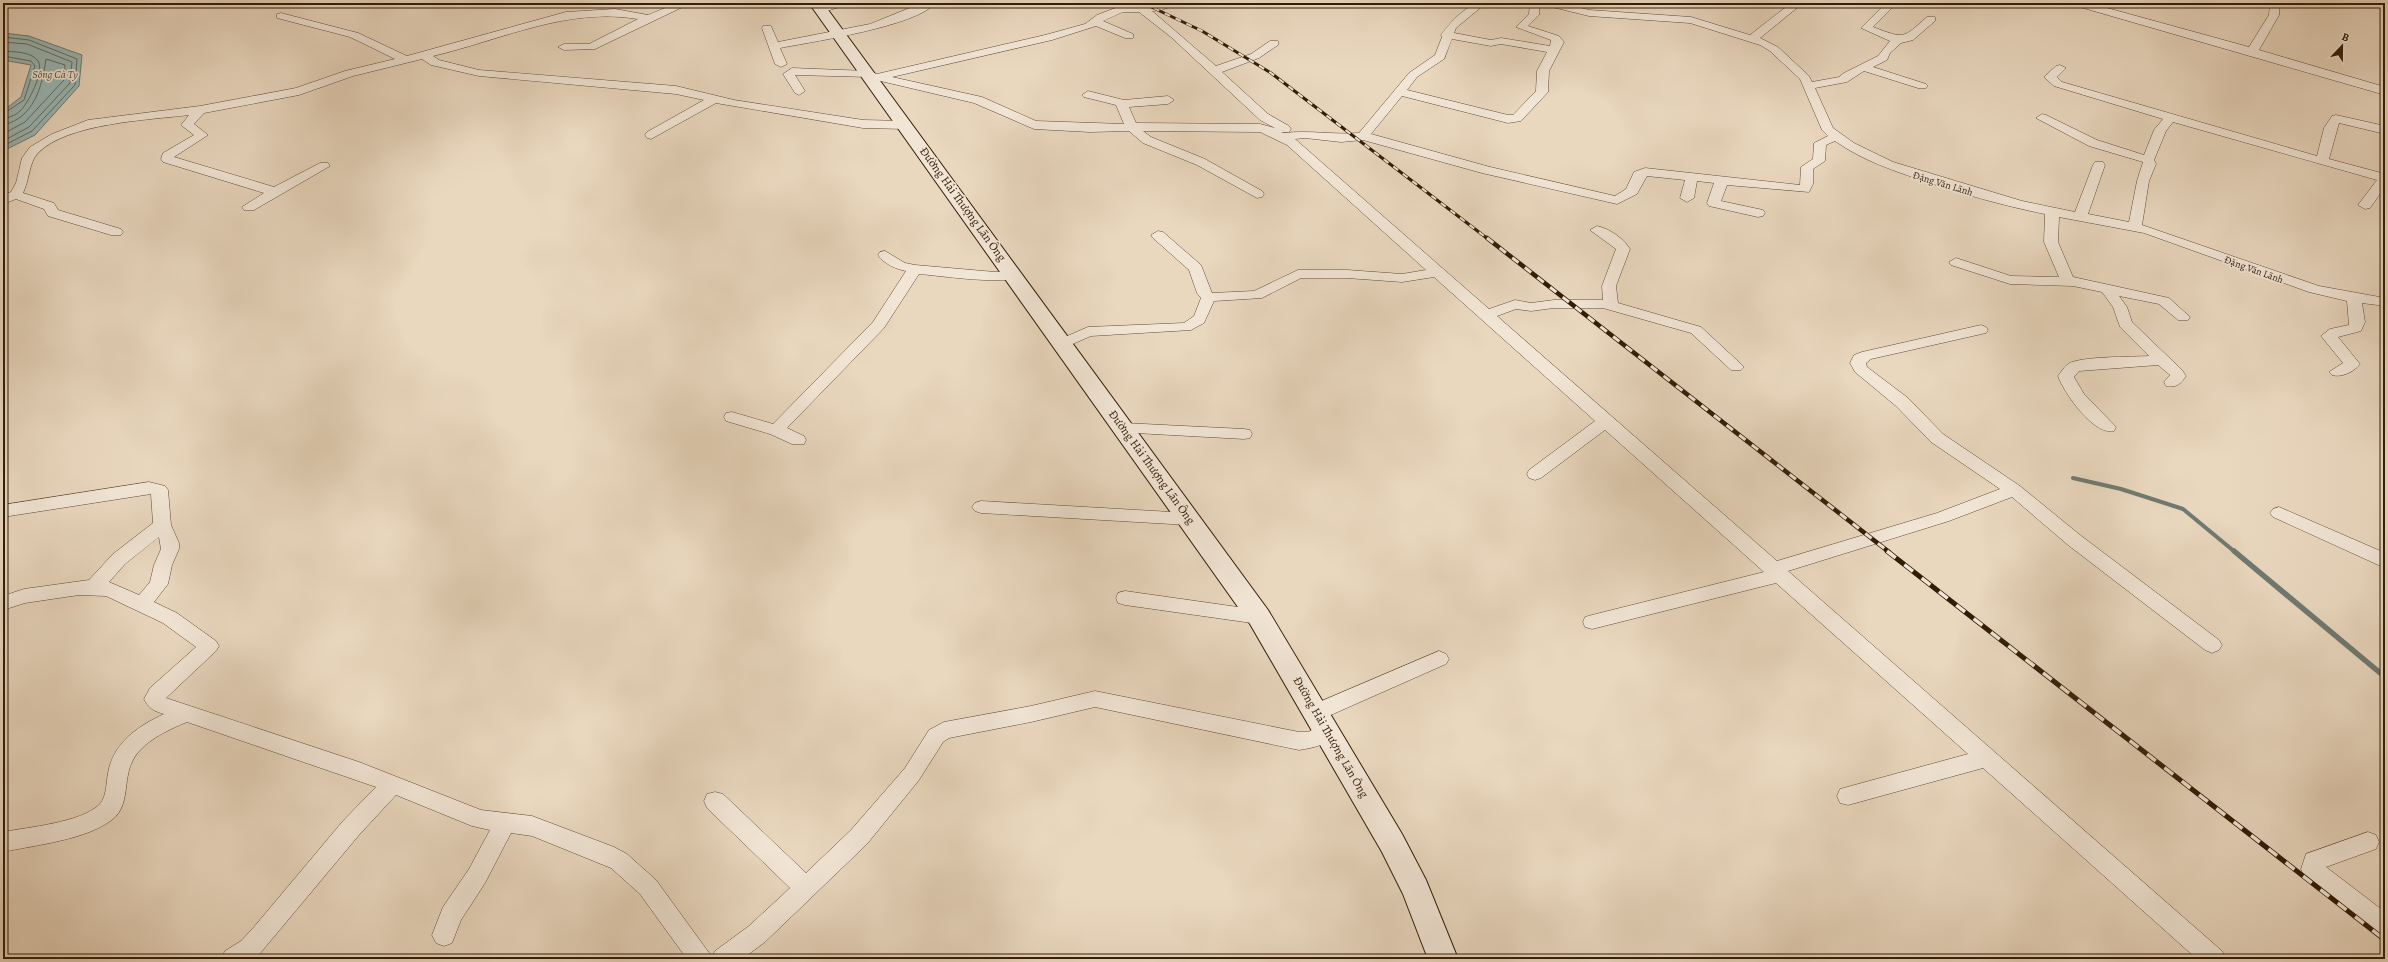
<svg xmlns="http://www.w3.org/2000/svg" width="2388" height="962" font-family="Alegreya,serif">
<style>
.water{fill:#99b8b7;stroke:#707a71}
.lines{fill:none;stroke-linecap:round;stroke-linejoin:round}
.shore{stroke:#666a5f;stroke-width:1}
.stream-far1{stroke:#707a71;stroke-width:4}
.stream{stroke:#707a71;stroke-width:5.5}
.street-casing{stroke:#604b35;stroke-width:1}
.secondary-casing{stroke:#321c07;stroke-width:2}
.street{fill:#f1e5d5;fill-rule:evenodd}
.secondary{fill:#f1e5d5;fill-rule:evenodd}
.rail-far2-casing{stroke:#321c07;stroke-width:3}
.rail-far1-casing{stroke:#321c07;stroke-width:4.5}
.rail-casing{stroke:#321c07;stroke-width:5}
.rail-far2{stroke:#f1e5d5;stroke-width:2;stroke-dasharray:6;stroke-linecap:butt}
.rail-far1{stroke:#f1e5d5;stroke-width:3;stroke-dasharray:8;stroke-linecap:butt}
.rail{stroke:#f1e5d5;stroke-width:3.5;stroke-dasharray:11;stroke-linecap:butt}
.labels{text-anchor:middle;stroke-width:3.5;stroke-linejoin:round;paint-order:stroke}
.far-street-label{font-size:10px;fill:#321c07;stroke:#f1e5d5}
.far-water-label{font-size:11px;font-style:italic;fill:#514b3c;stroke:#f1e5d5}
.street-label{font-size:12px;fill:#321c07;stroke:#f1e5d5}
</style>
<rect width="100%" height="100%" fill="#e9d7be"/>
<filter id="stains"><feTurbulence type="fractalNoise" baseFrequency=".005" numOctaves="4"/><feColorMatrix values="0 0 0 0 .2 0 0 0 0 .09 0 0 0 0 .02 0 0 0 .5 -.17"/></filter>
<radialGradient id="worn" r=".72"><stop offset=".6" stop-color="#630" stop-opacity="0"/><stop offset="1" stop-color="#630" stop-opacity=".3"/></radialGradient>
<polygon class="water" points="3,33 29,36 82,55 79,86 35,135 3,151 3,111 21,97 31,65 3,60"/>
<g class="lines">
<g class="shore">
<polyline points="3,37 29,40 77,59 75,85 32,131 3,146"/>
<polyline points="3,42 27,44 72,62 70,83 29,127 3,141"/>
<path d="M3 51C13 52 31 51 38 61 45 71 28 104 20 111 15 116 9 117 3 119"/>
<polyline points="3,56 31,61 35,66 24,100 3,114"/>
<path d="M3 125C34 118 42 87 46 59L65 65 64 80 25 122 3 134"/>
</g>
<polyline class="stream-far1" points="2073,478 2121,489 2183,509 2235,552"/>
<polyline class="stream" points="2234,551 2385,677"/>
<defs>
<g id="street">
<path d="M677 3H691L595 49 564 50 558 47 564 44H589L638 19C567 7 501 40 433 56L439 60 479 70 676 86 734 100 863 120 906 121 912 125 906 129 863 128 716 103 651 139 647 138 645 135 647 132 704 100 676 94 479 76 431 65 422 59 353 76 299 95 204 113 194 124 208 135 174 157 274 187 320 163H328L330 166 254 210H244L242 207 264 193 163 162 161 159 163 153 194 135 181 125 189 115C149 120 67 123 38 153 29 162 29 182 23 193L54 203 58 210 121 229 123 232 121 235H111L48 216 44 209 16 199 3 204V195L11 192 16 183 22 158 30 147 52 134 88 120 200 106 296 88 345 71 395 59 350 37 277 18V14L281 13 358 33 407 56 566 12 615 9 648 15Z"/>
<polygon points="834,3 851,3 821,13 816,10"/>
<path d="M922 3H935C918 26 811 42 780 48L787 64 781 67 775 64 762 28 763 26H771L778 42 870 24Z"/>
<path d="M1133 3 1144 5 1179 3 1162 10 1152 11 1216 66 1251 54 1270 41H1278V45L1259 58 1222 72 1268 114 1289 126 1291 129 1289 132H1281L1284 133C1309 130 1334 135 1359 133L1409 73 1435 55 1442 37 1441 35C1452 21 1466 3 1486 3L1456 28 1454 33 1491 40 1501 38 1550 46 1551 40 1516 27 1529 14 1530 3H1540L1539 15 1528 26 1559 36 1564 42 1549 71 1548 92 1521 121 1508 123 1402 96 1371 134 1490 167 1615 196 1626 189 1634 172 1645 168 1800 185 1801 167 1813 159 1814 143 1828 136 1822 130 1800 79 1770 51 1760 45 1690 23 1589 16 1544 5 1543 3H1561L1589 10 1691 17 1750 35 1791 3H1803L1760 38 1778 47 1809 76 1812 82 1839 77 1844 73 1878 56 1890 41 1861 28 1886 3H1897L1873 27C1905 39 1902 39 1927 17H1935V21L1913 40 1901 43 1890 53 1887 60 1873 67 1926 84 1928 86 1926 88H1918L1864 71 1847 82 1815 88 1833 128 1854 143 1893 162 2022 201 2075 212 2093 165 2095 162H2103L2105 165 2088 214 2129 222 2137 181 2143 162 2089 146 2036 118 2042 114 2046 115 2097 140 2144 155 2154 130 2163 119 2054 86 2044 77 2056 66 2060 65 2066 68 2057 77 2062 82 2317 156 2324 128 2332 116 2336 115 2385 126V134L2339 123 2329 159 2385 174V187L2370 208 2365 209 2358 205 2377 180 2173 122 2166 131 2154 160 2156 164 2149 181 2142 225 2319 286 2385 298V306L2362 303 2365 322 2361 331 2338 337 2360 364C2354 372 2341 378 2332 375L2329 372 2343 363 2321 336 2330 329 2349 325 2347 301 2309 292 2144 233 2059 217 2058 242 2073 277 2169 298 2190 317 2188 320H2178L2159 304 2119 296 2127 307 2132 322 2182 370 2186 376C2181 384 2176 388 2166 386L2164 382 2170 375 2158 365 2079 371 2074 377 2084 394 2116 427 2114 431C2094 436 2064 393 2058 376 2061 372 2064 367 2068 364 2080 356 2133 357 2149 356L2120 327 2113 307 2102 292 2073 286 2010 284 1951 265 1949 262 1956 258 2011 276 2059 277 2044 242 2045 214C2005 206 1966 195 1927 182 1895 171 1863 161 1835 141L1826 145 1825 161 1813 169V184L1809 192 1727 185 1721 201 1763 210 1765 213 1763 216 1758 217 1709 206 1707 203 1714 183 1697 181 1694 198 1687 202 1680 198 1685 180 1647 176 1637 194 1617 204 1482 173 1363 140 1341 142 1305 138 1295 139 1489 309 1515 300 1531 303 1554 300H1603L1602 286 1616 249 1590 230 1597 226C1610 229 1623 238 1630 249L1616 286 1618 303 1701 327 1741 364 1744 367 1741 370H1731L1691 333 1603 308H1554L1531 311 1516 309 1497 316 1777 561 1937 513 2000 489 1931 442 1896 406 1855 372 1850 363 1854 355 1862 352 1981 325 1986 327 1988 330 1986 333 1871 359 1866 363 1867 367 1908 398 1943 434 2020 486 2080 535 2219 640 2222 645 2219 650 2212 653 2205 650 2068 545 2012 497 1949 521 1788 571 2222 951 2226 959H2197L1983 768 1848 805 1840 803 1837 796 1840 789 1968 754 1776 583 1592 629 1585 627 1583 622 1585 617 1592 615 1764 572 1605 430 1541 478 1535 480 1529 478 1527 474 1529 470 1595 421 1434 277 1402 282 1347 278H1301L1262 298 1214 301 1204 323 1191 330 1091 336 1068 346H1058L1055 343 1058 340 1088 327 1184 323 1194 316 1201 298 1197 293 1189 270 1153 238 1151 235 1158 231 1163 232 1201 265 1212 293 1254 291 1298 270H1347L1402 274 1426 270 1287 145 1260 132 1143 131 1151 137 1205 159 1262 191 1264 194 1262 197 1257 198 1197 165 1143 143 1129 131 1090 132 1034 129 974 103 872 79 870 77 795 75 805 91 799 95 795 93 783 74 792 68 868 71 877 74 1045 35 1085 24 1097 15 1118 7 1132 6ZM1123 12H1139L1171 37 1260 120 1275 128 1260 124 1136 123 1129 107 1168 104 1174 100 1168 96 1124 100 1088 91 1082 95 1084 97 1116 105 1124 124 1036 121 982 97 892 77 1052 40 1096 26 1125 38H1133V34L1103 21ZM1452 39 1491 46 1501 44 1547 52 1537 71 1536 91 1513 115H1508L1407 90 1417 77 1444 59Z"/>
<polygon points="2072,3 2089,3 2249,47 2269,15 2270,3 2280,3 2279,15 2259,50 2385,87 2385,95 2073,5"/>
<path d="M885 251 905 263 915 265 995 272 1015 271 1022 275C1014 287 935 275 919 274L884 328 787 428 804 436 806 440 804 444H792L770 434 726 421 724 417 726 413 732 412 773 424 873 322 906 271C896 269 884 264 878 255L880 252Z"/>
<polygon points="1123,423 1244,429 1250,430 1252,434 1250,438 1244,439 1117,432 1115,428 1117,424"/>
<path d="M149 482 165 486 168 490 171 525 179 543V549L172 565 168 584 154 602 177 613 216 641 219 646 216 651 166 698 359 762 481 810 532 816 614 847 627 854 656 880 712 957 715 951 749 926 790 888 707 808 704 801 707 794 715 792 723 794 806 873 851 830 905 768 929 730 944 722 1031 706 1095 691 1299 732H1308L1328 722 1335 725 1338 731C1332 744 1313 748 1299 750L1095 707 1031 722 949 738 943 742 919 780 867 844 765 942 742 959H687L640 894 611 868 532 836 511 833 485 883 461 920 452 943 444 946 436 943 432 935 443 907 469 869 490 830 472 826 396 795 359 835 257 957 254 959H221L225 951 241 941 254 927 343 821 376 787 187 722C168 730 141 742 132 762 123 780 130 805 113 819 87 840 35 845 3 852V832C29 827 79 823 99 805 107 797 106 783 108 773 113 743 138 726 164 714 154 711 149 709 144 699L150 688 196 647 163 623 106 596 79 595 25 603 3 610V596L24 589 89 580 113 554 153 523 151 494 3 517V505ZM159 537 161 549 154 565 150 582 139 595 109 582 125 564Z"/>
<polygon points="981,501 1189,513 1195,515 1198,519 1195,523 1189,525 981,513 975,511 972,507 975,503"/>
<polygon points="2279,507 2385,553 2385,568 2273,517 2270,513 2273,509"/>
<polygon points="1125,591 1259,610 1266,612 1268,617 1266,622 1259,624 1125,605 1118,603 1116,598 1118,593"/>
<polygon points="1439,651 1446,654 1449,659 1446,664 1324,718 1317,720 1310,718 1307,712 1310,706"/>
<polygon points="2368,832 2376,835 2379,842 2376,849 2326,867 2385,912 2385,937 2377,934 2304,876 2301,869 2306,854"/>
</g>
<polygon id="secondary" points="809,3 823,3 1268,610 1402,834 1426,880 1458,959 1428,959 1403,894 1382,852 1250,624"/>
</defs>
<use href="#street" class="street-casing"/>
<use href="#secondary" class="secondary-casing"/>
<use href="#street" class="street"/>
<use href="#secondary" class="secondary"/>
<defs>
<polyline id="rail-far2" points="1143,3 1202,31 1271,73 1488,239"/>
<polyline id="rail-far1" points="1487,238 1889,552"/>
<polyline id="rail" points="1887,551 2385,940"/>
</defs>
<use href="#rail-far2" class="rail-far2-casing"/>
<use href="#rail-far1" class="rail-far1-casing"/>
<use href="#rail" class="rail-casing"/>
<use href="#rail-far2" class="rail-far2"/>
<use href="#rail-far1" class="rail-far1"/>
<use href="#rail" class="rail"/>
</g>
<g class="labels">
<g class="far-street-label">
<text transform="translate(1943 183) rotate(17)" y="4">Đặng Văn Lãnh</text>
<text transform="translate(2254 269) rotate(20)" y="4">Đặng Văn Lãnh</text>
</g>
<g class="far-water-label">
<text x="55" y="78">Sông Cà Ty</text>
</g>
<g class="street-label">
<text transform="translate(963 204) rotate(54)" y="4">Đường Hải Thượng Lãn Ông</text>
<text transform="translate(1152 467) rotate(54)" y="4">Đường Hải Thượng Lãn Ông</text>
<text transform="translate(1331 737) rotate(60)" y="4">Đường Hải Thượng Lãn Ông</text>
</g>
</g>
<rect width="2388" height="962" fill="none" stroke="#e9d7be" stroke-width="16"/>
<rect x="4" y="4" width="2380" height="954" fill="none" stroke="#321c07" stroke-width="2"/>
<rect x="8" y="8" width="2372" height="946" fill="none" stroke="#321c07"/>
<g transform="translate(2342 46) rotate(22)" stroke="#f1e5d5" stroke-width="3" paint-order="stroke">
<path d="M0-3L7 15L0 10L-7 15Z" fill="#321c07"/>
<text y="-6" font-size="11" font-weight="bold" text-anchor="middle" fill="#321c07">B</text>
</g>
<rect width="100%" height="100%" filter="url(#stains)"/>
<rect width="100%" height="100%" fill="url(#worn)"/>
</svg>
